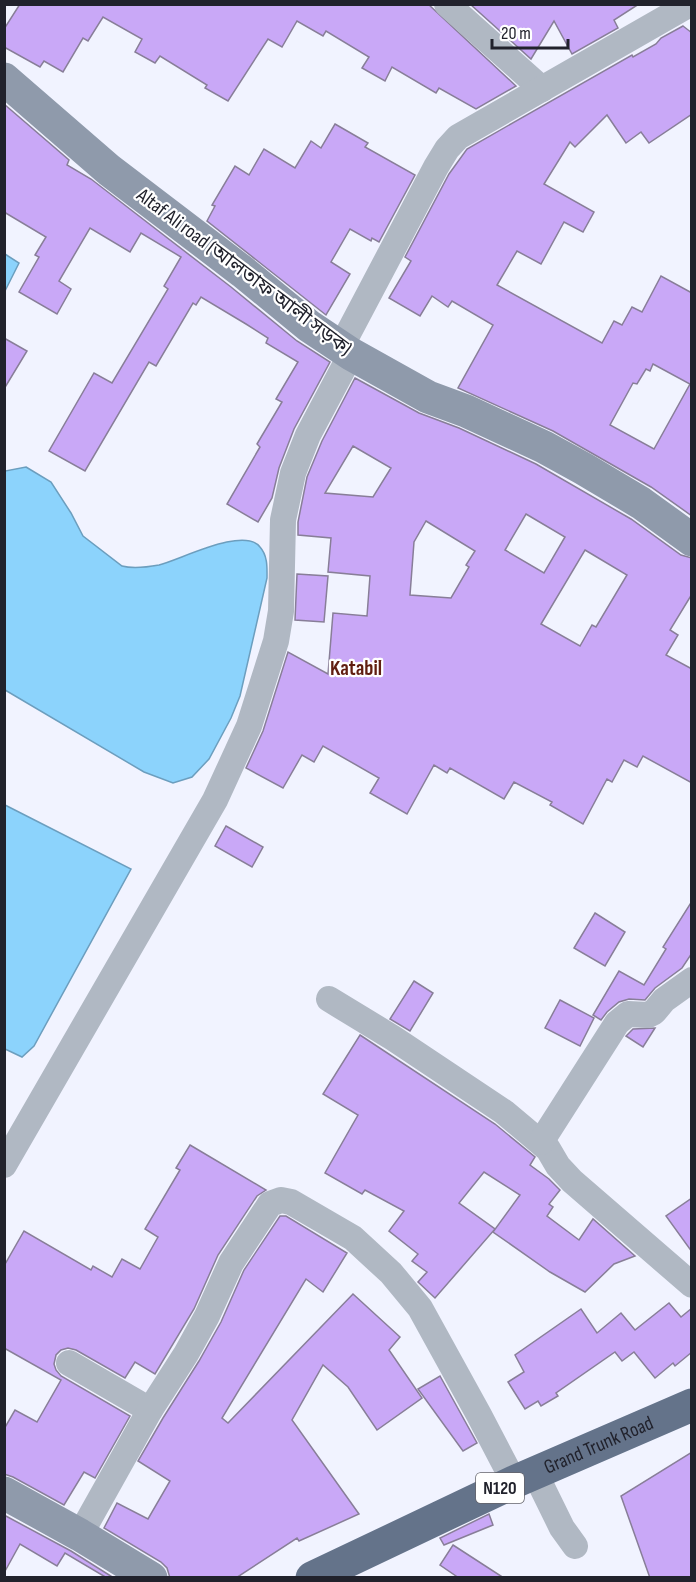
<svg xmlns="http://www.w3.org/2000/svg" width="696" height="1582" font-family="'Sofia Sans Condensed','Noto Sans Bengali',sans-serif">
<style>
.water{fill:#8cd3fc;stroke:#6c9ebe;stroke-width:1.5}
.building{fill:#c9a8f7;stroke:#887e98;stroke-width:1.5;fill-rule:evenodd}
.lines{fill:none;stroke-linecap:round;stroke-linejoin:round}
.street{stroke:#b0b8c3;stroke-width:26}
.secondary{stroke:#8f9aab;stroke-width:33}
.highway{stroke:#64738a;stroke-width:33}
.labels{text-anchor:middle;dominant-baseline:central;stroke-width:4.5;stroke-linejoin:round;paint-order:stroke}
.shield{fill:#fff;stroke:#64646b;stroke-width:1.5}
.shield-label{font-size:18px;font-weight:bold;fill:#21222c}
.street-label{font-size:20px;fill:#21222c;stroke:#fff}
.neighbourhood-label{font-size:21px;font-weight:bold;fill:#601e10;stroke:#fff}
</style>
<rect width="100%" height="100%" fill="#f1f3ff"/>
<g class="water">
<path d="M5,254L19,263L5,291Z"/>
<path d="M26,467L51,482L71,513L83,536L122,566C133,569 148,567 159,565C180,560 244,526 260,547C268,556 267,568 267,578L240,696L231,718L209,759L192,777L173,783L144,772L5,690V471Z"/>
<path d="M5,805L131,869L34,1046L22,1057L5,1049Z"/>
</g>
<g class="building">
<path d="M20,4H428L516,86L476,109L439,88L436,93L392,67L385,81L362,68L369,57L326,31L323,36L297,21L282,47L268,39L228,101L205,88L207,85L160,56L155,63L135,52L142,39L103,17L88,41L83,38L63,72L44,61L40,67L4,47V29Z"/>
<path d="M470,4H639L614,20L618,28L572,54L554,21L531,59Z"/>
<path d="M683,26L692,33V114L649,143L641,132L626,143L607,115L575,147L570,142L544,184L594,212L583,232L564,222L541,264L517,251L497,285L602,343L614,321L622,325L632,307L642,312L661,276L692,293V516L651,487L553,431L458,388L493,325L452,301L448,307L432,296L420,316L389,298L411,261L405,257L449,174L467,149L632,55L633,57L656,44L661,38ZM653,364L690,384L654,449L610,425L633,383L637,384L646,369L650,371Z"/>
<path d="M4,104L69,160L67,165L91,179L231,287L297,341L330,362L294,429L279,468L272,498L258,522L227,504L260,447L257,444L282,402L276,399L298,362L266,343L268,338L246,324L201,297L196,305L193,303L156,366L149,362L85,471L49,451L94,373L112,383L168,289L164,286L181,257L141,233L130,252L90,228L59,281L71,289L57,314L19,292L39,257L35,255L46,237L4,212Z"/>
<path d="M335,124L368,143L365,147L415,175L379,242L372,238L371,241L350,229L331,262L350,274L326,315L207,221L215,206L212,205L235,166L249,175L264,149L295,168L311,141L321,148Z"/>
<path d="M4,338L27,351L4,389Z"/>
<path d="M355,378L419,413L459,428L536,464L631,519L681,555L692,558V594L670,630L678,635L666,655L692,669V783L643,756L637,767L624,760L612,782L607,779L583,824L550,805L552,802L514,782L504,799L450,768L447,773L434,765L407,814L370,793L379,778L323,746L314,762L302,755L283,788L246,768L263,731L288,652L328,674L333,613L367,616L370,576L328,572L331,538L298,535V522L307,477L322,441ZM353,446L391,468L373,497L325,493ZM526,514L565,537L544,573L505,550ZM426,521L475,551L466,565L469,567L451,598L410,595L414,542ZM585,550L627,575L596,627L592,625L580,646L541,624Z"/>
<path d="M297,574L328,576L324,622L295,620Z"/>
<path d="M226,826L263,847L252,867L215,846Z"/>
<path d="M692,901V953L682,968L655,988L645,1000L629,999L619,1002L607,1012L601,1020L593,1015L619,971L644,985L666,949L663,947Z"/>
<path d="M595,913L625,932L605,966L574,948Z"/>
<path d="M414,981L433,993L410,1031L390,1019Z"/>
<path d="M560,1000L594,1018L580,1046L545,1028Z"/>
<path d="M655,1028L643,1047L626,1036L633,1029Z"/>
<path d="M360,1035L495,1124L535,1157L530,1165L549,1179L560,1190L549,1204L553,1207L547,1216L579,1240L593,1219L635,1256L614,1264L585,1292L550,1272L493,1232L520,1195L484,1172L459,1203L495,1229L435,1298L418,1282L427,1272L412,1261L418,1254L389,1231L404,1211L365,1190L362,1194L325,1173L358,1115L323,1094Z"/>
<path d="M190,1145L266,1190L257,1196L218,1255L194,1309L155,1374L135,1362L125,1378L76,1350L68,1348L61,1350L56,1355L54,1364L56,1370L61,1376L130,1416L95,1478L84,1472L64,1505L13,1477L4,1474V1429L15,1410L37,1422L61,1380L4,1348V1266L24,1231L91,1270L93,1266L112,1277L122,1259L140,1269L158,1237L145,1229L180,1170L176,1168Z"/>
<path d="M692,1198V1252L666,1216Z"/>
<path d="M280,1216H286L347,1253L323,1292L306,1279L222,1418L228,1423L353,1294L400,1337L389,1350L422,1398L377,1430L348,1387L323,1365L292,1420L359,1514L299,1541L297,1538L236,1578H170L167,1568L161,1562L104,1528L117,1503L148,1519L170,1481L138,1461L163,1418L199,1361L221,1322L244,1270Z"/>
<path d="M669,1303L681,1317L692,1308V1352L675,1366L673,1363L655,1378L634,1352L622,1361L615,1352L556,1393L558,1396L541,1406L538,1401L525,1409L508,1382L524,1372L515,1355L581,1309L597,1333L621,1313L635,1330Z"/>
<path d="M440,1376L477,1443L463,1451L418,1389Z"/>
<path d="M692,1452V1578H650L621,1496Z"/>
<path d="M489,1514L493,1525L444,1545L440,1538Z"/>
<path d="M4,1515L71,1551L114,1578H107L65,1553L57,1566L20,1544L4,1573Z"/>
<path d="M453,1545L504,1578H459L440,1565Z"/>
</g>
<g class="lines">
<g class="street">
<path d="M447,4L542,89"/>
<path d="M341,347L436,167L447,149L458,137L690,4"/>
<path d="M329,999L393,1038L504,1112L548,1149L558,1166L572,1181L692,1285"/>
<path d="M541,1142L617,1023L628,1014L648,1015L654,1012L664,1000L692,980"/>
<path d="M4,1165L215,800L249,726L276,641L281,611L283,520L293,473L308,435L351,354"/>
<path d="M69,1363L150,1410"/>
<path d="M535,1473L562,1528L575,1546"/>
<path d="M80,1535L150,1410L186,1354L207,1316L231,1263L270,1204L281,1200L291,1202L353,1238L391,1273L420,1308L479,1415L514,1482"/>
</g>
<g class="secondary">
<path d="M4,79L109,170L243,272L309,326L351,354L428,397L466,411L544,447L584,469L641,503L692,540"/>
<path d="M4,1493L80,1535L151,1578"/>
</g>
<path class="highway" id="s1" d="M312,1578L514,1482L692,1405"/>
</g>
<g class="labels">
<rect class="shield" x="476" y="1473" width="48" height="30" rx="4.5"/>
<g class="shield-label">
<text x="500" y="1488">N120</text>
</g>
<g class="street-label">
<text transform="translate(244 272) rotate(37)">Altaf Ali road (আলতাফ আলী সড়ক)</text>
<text stroke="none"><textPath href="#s1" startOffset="316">Grand Trunk Road</textPath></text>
</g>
<g class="neighbourhood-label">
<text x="356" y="668">Katabil</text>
</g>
</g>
<rect width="696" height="1582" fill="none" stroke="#21222c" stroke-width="12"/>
<path d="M492 39v9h76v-9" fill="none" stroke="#21222c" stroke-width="3"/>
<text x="501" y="39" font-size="18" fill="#21222c" stroke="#ffffff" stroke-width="4.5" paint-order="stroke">20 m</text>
</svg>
